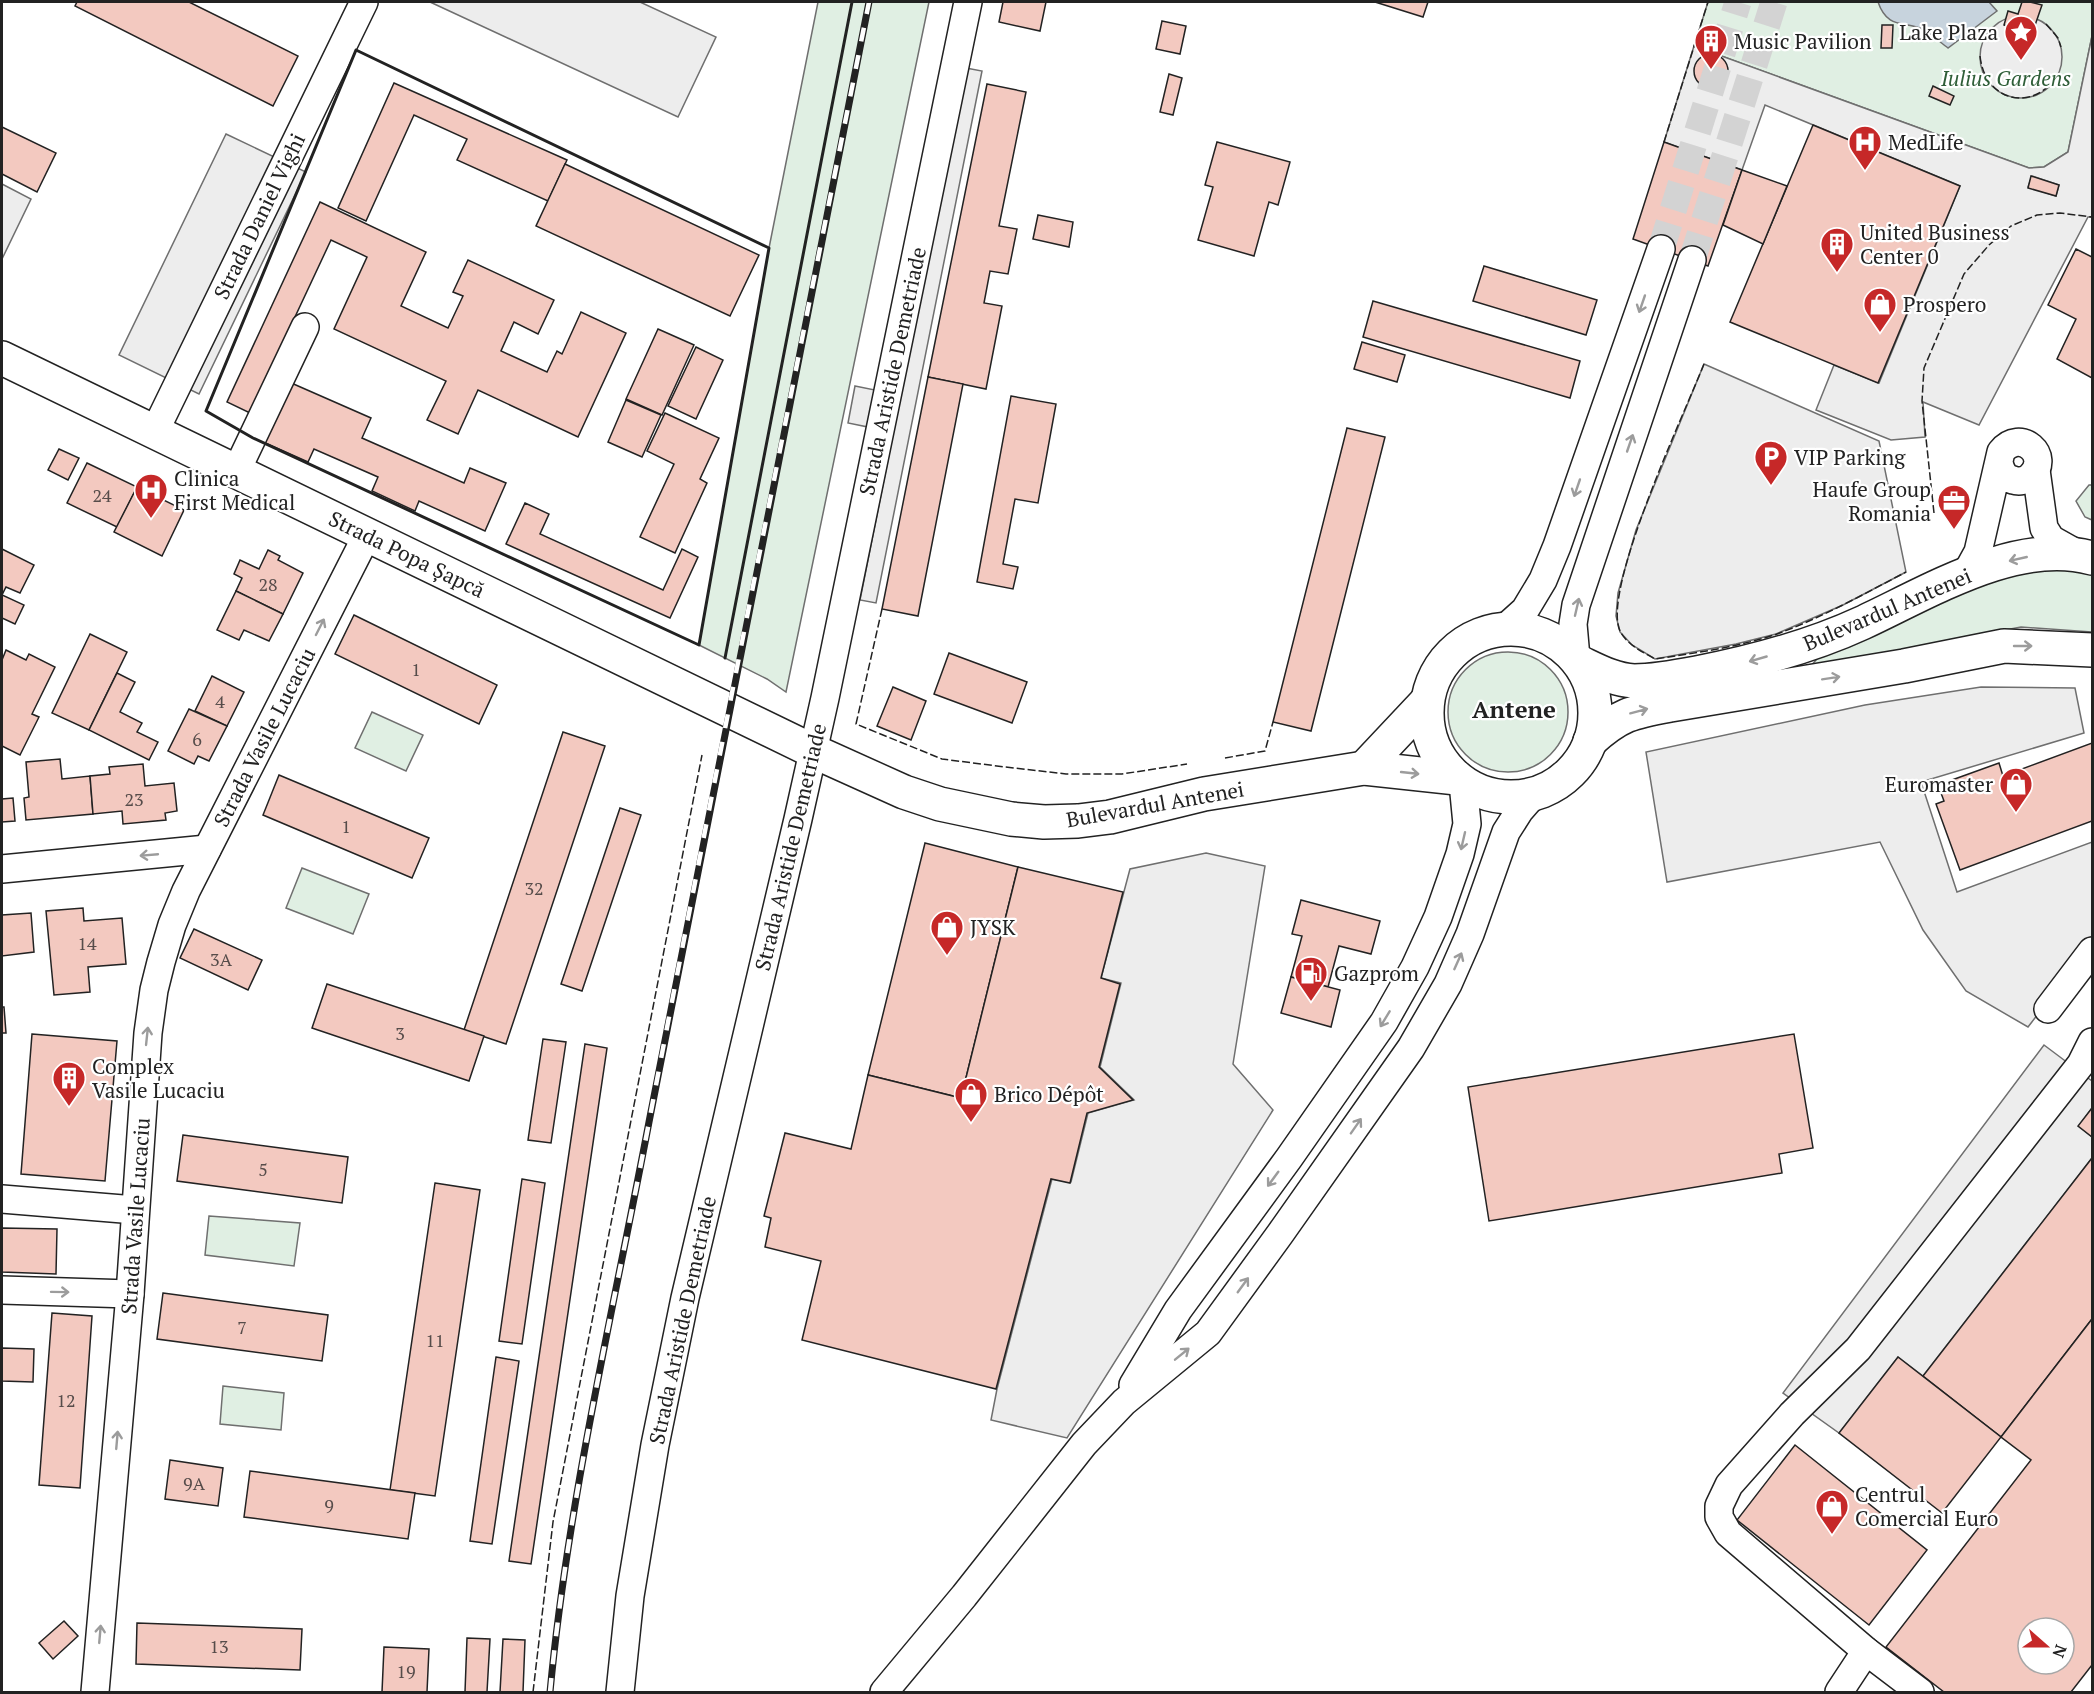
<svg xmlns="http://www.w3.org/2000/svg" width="2094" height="1694" font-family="'PT Serif',serif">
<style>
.green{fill:#e0efe3;stroke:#6f6f6f;stroke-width:1.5}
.parking{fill:#ededed;stroke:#6f6f6f;stroke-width:1.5;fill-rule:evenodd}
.water{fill:#c7d3dd;stroke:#6f6f6f;stroke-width:1.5}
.building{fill:#f3c9c0;stroke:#222;stroke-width:1.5;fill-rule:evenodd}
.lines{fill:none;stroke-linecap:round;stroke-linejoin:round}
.minor-tunnel{stroke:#d3d3d3;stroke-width:27;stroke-dasharray:27 14;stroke-linecap:butt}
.minor-casing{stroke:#222;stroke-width:30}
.major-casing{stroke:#222;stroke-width:36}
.minor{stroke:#fff;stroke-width:27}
.major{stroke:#fff;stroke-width:33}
.rail-casing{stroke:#222;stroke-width:7}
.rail{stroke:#fff;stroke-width:4.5;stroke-dasharray:14;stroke-linecap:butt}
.fence{stroke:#222;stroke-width:1.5;stroke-dasharray:8 3;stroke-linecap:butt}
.wall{stroke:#222;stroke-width:3}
.oneway{stroke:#9c9c9c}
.labels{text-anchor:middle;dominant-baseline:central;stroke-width:4.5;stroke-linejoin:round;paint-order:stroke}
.number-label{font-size:18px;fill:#564c4a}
.poi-label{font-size:21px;fill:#222;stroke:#fff;text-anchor:start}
.park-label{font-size:21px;font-style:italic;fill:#2f5e38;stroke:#fff}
.street-label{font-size:21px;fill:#222;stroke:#fff}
.quarter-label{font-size:24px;font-weight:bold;fill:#222;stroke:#fff}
</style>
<rect width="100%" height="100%" fill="#fff"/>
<g class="green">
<path d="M818,2H929L786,692L767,679L699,645L769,248Z"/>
<path d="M1708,2H2092V36L2068,152L2044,167L2029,168L1694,46Z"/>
<path d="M2089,485H2092V520L2085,517L2076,501Z"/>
<path d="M2035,563L2092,572V632L2021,627L1810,667L1822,653L1926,605Z"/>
<circle cx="1508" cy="712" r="60"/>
<path d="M372,712L423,735L406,771L355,748Z"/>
<path d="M302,868L369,894L353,934L286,908Z"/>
<path d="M209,1216L300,1223L294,1266L205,1255Z"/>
<path d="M223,1386L284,1393L281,1430L220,1424Z"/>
</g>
<g class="parking">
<path d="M430,2H640L716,37L678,117Z"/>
<circle cx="2021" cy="57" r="41"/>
<path d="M2092,36V217H2088L1979,425L1923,402L1925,437L1891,440L1816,410L1834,365L1879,383L1960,186L1765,105L1742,170L1664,142L1694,46L2029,168L2044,167L2068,152ZM2032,176L2059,185L2056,196L2028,187Z"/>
<path d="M966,68L982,71L876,603L860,600Z"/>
<path d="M226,134L306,172L199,394L119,355Z"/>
<path d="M2,184L31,199L2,259Z"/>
<path d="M1704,364L1879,441L1906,572L1843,605L1776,634L1736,644L1655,659L1632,645L1620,632L1616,616L1618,593L1636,530Z"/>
<path d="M855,386L875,390L868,427L848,423Z"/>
<path d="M1981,687L2075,688L2084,733L1921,782L1957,892L2092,842V944L2028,1027L1966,991L1923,930L1880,842L1667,882L1646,752L1865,705Z"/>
<path d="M1206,853L1265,866L1233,1064L1273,1110L1067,1438L991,1420L997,1389L1052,1179L1071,1182L1088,1113L1134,1100L1100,1067L1121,983L1101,978L1130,869Z"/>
<path d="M2044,1045L2092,1081V1108L2079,1126L2092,1137V1158L1923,1376L1898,1357L1839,1433L1783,1393Z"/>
</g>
<path class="water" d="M1878,2H1989L1997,11L1948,48C1940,42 1932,35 1924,30C1906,20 1888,31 1878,2Z"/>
<g class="building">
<path d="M77,2H189L298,56L273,106L75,6Z"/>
<path d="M1003,2H1046L1040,31L999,22Z"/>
<path d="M1375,2H1428L1423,17Z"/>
<path d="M2022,2H2030L2042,5L2032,34L2004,25L2008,11L2018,14Z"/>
<path d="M1162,21L1186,26L1180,54L1156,49Z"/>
<path d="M1882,25H1893L1892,48H1881Z"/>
<circle cx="1711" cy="71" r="17"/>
<path d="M1169,74L1182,78L1173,115L1160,112Z"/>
<path d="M394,83L567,160L548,201L457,160L467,139L414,115L366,221L338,208Z"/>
<path d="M987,84L1026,92L999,226L1017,229L1008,274L990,271L984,303L1002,306L986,389L928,377Z"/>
<path d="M1933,86L1954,96L1950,105L1929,96Z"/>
<path d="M1813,125L1960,186L1878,383L1730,322Z"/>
<path d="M2,127L56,153L37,192L2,174Z"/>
<path d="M1217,142L1290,162L1278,205L1269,202L1254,256L1198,240L1213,187L1205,185Z"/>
<path d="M1664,142L1742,170L1708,266L1633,239Z"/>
<path d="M565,164L759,255L730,316L536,226Z"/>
<path d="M1742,170L1787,186L1763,244L1723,225Z"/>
<path d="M2031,176L2059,185L2056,196L2028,188Z"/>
<path d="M320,202L426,252L401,306L448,328L463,296L453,292L468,260L554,300L538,334L514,322L501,351L547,372L557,351L562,354L581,312L626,333L578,437L478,390L458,434L427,420L446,381L334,329L367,257L331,240L250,413L227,402Z"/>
<path d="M1038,215L1073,222L1069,247L1033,239Z"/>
<path d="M2076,249L2092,257V378L2057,359L2076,319L2048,305Z"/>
<path d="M1484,266L1597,300L1586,335L1473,301Z"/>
<path d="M1373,301L1580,361L1570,398L1363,337Z"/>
<path d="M658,329L694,345L662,415L626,399Z"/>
<path d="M1362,342L1405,355L1397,382L1354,369Z"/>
<path d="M696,347L723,360L696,419L668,406Z"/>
<path d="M928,377L963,384L918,616L882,609Z"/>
<path d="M289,382L371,418L362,438L464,483L470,468L506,483L485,531L419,501L415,511L372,491L378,477L314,449L308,462L263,442Z"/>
<path d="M1011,396L1056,404L1038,503L1015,499L1003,564L1018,567L1013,589L977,582Z"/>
<path d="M626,400L661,415L642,457L608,442Z"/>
<path d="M665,413L719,438L700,479L707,483L675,553L640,537L674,464L647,451Z"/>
<path d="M1347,428L1385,437L1311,731L1273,722Z"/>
<path d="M59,449L79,458L68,480L48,470Z"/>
<path d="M87,463L137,487L117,527L67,503Z"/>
<path d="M137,487L184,510L162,556L114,532Z"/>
<path d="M525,503L549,514L540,534L663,590L682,549L698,557L670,618L506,544Z"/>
<path d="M2,549L34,565L20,593L6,587L2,595L24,605L15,624L2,618Z"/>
<path d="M268,550L280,556L278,560L303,573L283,614L236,591L242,578L234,574L240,560L259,569Z"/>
<path d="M236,591L283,614L269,641L244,630L239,640L217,630Z"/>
<path d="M354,615L497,685L479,724L335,654Z"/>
<path d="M90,634L127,652L89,730L52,713Z"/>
<path d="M6,650L26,660L29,654L55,667L32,714L39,717L20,755L2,746V660Z"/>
<path d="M949,653L1027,682L1012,723L934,694Z"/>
<path d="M117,673L135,682L120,712L142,723L137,732L158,742L149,760L89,730Z"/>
<path d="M212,676L244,692L227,726L195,711Z"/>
<path d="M893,687L926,701L911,740L877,726Z"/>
<path d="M189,709L227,726L209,761L198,756L194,764L168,751Z"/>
<path d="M563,732L605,746L506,1044L464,1030Z"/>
<path d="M2092,743V821L1960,870L1936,804L1944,801L1938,785L1999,763L2003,776Z"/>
<path d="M60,759L62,779L90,776L93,814L26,820L24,798L29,797L26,762Z"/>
<path d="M143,764L145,786L174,783L177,811L165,813L166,820L123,824L122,811L93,814L90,776L110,774L109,767Z"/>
<path d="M279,775L429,838L412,878L263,815Z"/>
<path d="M13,798L15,821L2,822V799Z"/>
<path d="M620,808L641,815L582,991L561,984Z"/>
<path d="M925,843L1018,867L961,1098L868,1075Z"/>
<path d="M1018,867L1123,892L1101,978L1120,984L1099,1067L1133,1100L1087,1113L1070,1183L1051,1179L996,1389L802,1340L821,1261L765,1247L771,1218L764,1216L785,1133L851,1149L868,1075L961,1098Z"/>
<path d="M1301,900L1380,921L1371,954L1339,946L1328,987L1291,977L1302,936L1292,934Z"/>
<path d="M83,908L84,921L122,918L126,964L88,967L90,992L54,995L46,911Z"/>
<path d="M31,913L34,952L2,956V915Z"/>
<path d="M194,929L262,960L248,990L180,958Z"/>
<path d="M1291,977L1340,990L1331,1027L1281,1013Z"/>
<path d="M327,984L484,1036L469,1081L312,1028Z"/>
<path d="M2,1007H4L6,1033H2Z"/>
<path d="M32,1034L117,1041L105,1181L21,1174Z"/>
<path d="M1794,1034L1813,1148L1779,1154L1782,1173L1489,1221L1468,1087Z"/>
<path d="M543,1039L566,1042L551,1143L528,1140Z"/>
<path d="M585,1044L607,1048L531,1564L509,1561Z"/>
<path d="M2092,1108V1137L2078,1126Z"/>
<path d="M183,1135L348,1157L342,1203L177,1181Z"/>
<path d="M2092,1158V1319L2001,1437L1923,1376Z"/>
<path d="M522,1179L545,1183L522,1344L499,1341Z"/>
<path d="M435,1183L480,1190L435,1496L390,1490Z"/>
<path d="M2,1228L57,1229L56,1274L2,1272Z"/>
<path d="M163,1293L328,1315L322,1361L157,1339Z"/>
<path d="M52,1313L92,1316L80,1488L39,1485Z"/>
<path d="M2092,1319V1665L2071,1692H1944L1886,1647L2031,1460L2001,1437ZM2028,1628H2064V1664H2028Z"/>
<path d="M2,1348L34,1349L33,1382L2,1381Z"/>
<path d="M496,1357L519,1361L492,1544L470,1541Z"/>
<path d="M1898,1357L2001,1437L1942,1513L1839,1433Z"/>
<path d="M1795,1445L1927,1550L1869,1625L1737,1520Z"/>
<path d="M170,1460L223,1468L218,1506L165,1499Z"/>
<path d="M250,1471L415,1493L408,1539L244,1517Z"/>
<path d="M64,1621L78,1636L53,1659L39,1643Z"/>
<path d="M137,1623L302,1629L300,1670L136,1664Z"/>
<path d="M467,1638L490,1639L487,1692H465Z"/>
<path d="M503,1639L525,1640L523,1692H500Z"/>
<path d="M384,1647L429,1649L427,1692H382Z"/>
</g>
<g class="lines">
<g class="minor-tunnel">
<path d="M1661,249L1738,2"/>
<path d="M1692,260L1774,2"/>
</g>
<defs>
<g id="minor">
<path d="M155,431L364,2"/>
<path d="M2036,470L2044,528L2051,539L2076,553"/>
<path d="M236,472L305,327"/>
<path d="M1967,572L1978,552L2001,452C2020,427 2052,456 2031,476C2026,481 2019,482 2013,480C2004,478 2001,471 1999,463"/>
<path d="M1505,628L1525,610L1543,580L1557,546L1661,249"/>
<path d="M1576,658L1573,624L1576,605L1692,260"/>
<path d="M2,869L207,849"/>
<path d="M2048,1009L2092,951"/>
<path d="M2,1199L135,1210"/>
<path d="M2,1290L130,1294"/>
<path d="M1133,1385L1178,1310L1289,1158L1384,1022L1415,967L1438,917L1460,854L1467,824L1463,783"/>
<path d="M95,1692L130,1294L148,1033L154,990L161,962L172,925L186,891L367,535"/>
<path d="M620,1692L630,1596L655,1445L685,1298L798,819L825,698L968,2"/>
<path d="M884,1692L964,1596L1084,1444L1124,1402L1208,1333L1280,1234L1411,1048L1448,984L1470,934L1506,832L1520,810L1534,794"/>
<path d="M1839,1692L1866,1651"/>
<path d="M1920,1692L1866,1651L1728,1533L1719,1517V1506L1729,1485L1792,1414L1858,1349L2081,1064L2092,1042"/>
</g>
<g id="major">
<path d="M2,358L813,751L904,792L940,804L1011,819L1044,822L1078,821L1110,817L1204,794L1364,768L1457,778"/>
<circle cx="1511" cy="713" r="84"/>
<path d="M1579,662C1596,670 1614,680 1634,681C1655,681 1676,677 1697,673C1753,662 1810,647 1862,623C1929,592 2017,537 2092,558"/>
<path d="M1590,741C1620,714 1632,712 1670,705L1904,666L2004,646L2092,650"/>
<path d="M1364,768L1427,701"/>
</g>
</defs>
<use href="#minor" class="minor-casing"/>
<use href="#major" class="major-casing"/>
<use href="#minor" class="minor"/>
<use href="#major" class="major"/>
<defs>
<path id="rail" d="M550,1692C568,1500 613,1312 649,1122C720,748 795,375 869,2"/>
</defs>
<use href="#rail" class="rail-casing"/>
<use href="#rail" class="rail"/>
<g class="fence">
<path d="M2046,24L2058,38L2061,47"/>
<path d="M1980,56C1985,102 2033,113 2058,75"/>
<path d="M1664,142L1708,2"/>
<path d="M1704,364C1685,412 1601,590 1620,631C1627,645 1643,652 1655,659C1696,653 1738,647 1777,634C1821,618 1864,594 1906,572"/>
<path d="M1934,513L1922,401L1924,368L1964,274L1989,245L2011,226L2037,215L2060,213L2092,217"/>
<path d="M882,609L856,724L942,759L1005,767L1066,774H1122L1187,764"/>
<path d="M1225,758L1265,751L1273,722"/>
<path d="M533,1692L553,1522L702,755"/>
</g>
<g class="wall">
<path d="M356,50L769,248L699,645L253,438L206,411Z"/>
<path d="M725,658L852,2"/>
</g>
</g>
<defs><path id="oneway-shaft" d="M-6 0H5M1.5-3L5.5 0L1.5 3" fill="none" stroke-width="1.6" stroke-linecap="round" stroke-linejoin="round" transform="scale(1.5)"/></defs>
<g class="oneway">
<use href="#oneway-shaft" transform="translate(1642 304) rotate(109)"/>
<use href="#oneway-shaft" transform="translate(1630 443) rotate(-71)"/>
<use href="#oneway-shaft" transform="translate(1577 488) rotate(109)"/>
<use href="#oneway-shaft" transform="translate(2018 559) rotate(167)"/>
<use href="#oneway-shaft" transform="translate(1577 607) rotate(-77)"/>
<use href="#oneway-shaft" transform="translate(320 627) rotate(-63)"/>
<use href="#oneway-shaft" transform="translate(2023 646)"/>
<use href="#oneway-shaft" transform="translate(1758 659) rotate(164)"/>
<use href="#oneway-shaft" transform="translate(1831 678) rotate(-9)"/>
<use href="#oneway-shaft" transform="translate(1639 711) rotate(-15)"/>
<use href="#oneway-shaft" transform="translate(1410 773) rotate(6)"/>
<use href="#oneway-shaft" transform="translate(1463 841) rotate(103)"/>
<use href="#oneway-shaft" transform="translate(149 855) rotate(175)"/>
<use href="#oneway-shaft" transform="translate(1458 961) rotate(-66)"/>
<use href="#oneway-shaft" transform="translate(1385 1019) rotate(121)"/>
<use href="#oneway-shaft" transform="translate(147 1036) rotate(-84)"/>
<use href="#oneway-shaft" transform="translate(1356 1126) rotate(-55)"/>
<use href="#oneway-shaft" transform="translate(1273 1179) rotate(126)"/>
<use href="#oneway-shaft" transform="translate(1243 1285) rotate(-54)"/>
<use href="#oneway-shaft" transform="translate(60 1292) rotate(1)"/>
<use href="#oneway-shaft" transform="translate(1182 1354) rotate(-39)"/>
<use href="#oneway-shaft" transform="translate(117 1440) rotate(-85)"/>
<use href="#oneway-shaft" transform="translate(100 1634) rotate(-85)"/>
</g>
<defs>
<symbol id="sight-pin" viewBox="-11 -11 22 30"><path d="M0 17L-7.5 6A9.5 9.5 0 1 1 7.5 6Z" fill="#c62828" stroke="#fff"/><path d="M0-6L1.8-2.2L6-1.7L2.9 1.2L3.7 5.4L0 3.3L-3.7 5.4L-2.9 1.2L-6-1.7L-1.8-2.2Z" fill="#fff"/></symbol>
<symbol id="building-pin" viewBox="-11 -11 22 30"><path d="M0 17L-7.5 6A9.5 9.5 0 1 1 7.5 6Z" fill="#c62828" stroke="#fff"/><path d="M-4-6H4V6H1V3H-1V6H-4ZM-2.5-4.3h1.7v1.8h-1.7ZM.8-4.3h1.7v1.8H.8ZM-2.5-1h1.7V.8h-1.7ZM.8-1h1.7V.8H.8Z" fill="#fff"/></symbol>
<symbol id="hospital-pin" viewBox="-11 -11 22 30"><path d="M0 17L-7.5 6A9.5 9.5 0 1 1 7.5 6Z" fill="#c62828" stroke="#fff"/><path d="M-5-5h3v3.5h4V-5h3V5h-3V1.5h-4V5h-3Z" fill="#fff"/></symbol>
<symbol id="shop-pin" viewBox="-11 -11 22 30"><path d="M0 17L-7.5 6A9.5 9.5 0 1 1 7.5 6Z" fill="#c62828" stroke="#fff"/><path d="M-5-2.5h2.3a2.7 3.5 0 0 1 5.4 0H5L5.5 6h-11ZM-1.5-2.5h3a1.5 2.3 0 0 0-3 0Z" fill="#fff"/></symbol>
<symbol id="parking-pin" viewBox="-11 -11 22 30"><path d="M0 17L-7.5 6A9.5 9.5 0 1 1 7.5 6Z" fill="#c62828" stroke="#fff"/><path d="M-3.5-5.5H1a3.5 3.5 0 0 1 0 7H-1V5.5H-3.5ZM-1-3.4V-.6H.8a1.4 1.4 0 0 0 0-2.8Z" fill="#fff"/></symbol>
<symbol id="office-pin" viewBox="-11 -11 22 30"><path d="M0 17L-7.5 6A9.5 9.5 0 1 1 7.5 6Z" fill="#c62828" stroke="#fff"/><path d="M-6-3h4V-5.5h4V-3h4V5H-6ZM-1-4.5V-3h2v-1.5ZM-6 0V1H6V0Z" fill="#fff"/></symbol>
<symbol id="fuel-pin" viewBox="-11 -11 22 30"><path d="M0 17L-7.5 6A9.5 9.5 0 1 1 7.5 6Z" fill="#c62828" stroke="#fff"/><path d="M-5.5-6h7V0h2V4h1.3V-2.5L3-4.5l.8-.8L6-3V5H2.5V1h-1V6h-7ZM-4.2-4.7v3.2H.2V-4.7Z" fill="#fff"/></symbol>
</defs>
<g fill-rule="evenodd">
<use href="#sight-pin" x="2002" y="13" width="38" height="52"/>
<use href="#building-pin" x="1692" y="22" width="38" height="52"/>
<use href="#hospital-pin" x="1846" y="123" width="38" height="52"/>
<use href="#building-pin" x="1818" y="225" width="38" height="52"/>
<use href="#shop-pin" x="1861" y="285" width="38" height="52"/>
<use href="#parking-pin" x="1752" y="438" width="38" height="52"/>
<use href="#hospital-pin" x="132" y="471" width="38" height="52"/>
<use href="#office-pin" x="1935" y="482" width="38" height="52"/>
<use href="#shop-pin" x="1997" y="765" width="38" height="52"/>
<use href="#shop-pin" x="928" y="908" width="38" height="52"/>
<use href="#fuel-pin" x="1292" y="954" width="38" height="52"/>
<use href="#building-pin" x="50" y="1059" width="38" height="52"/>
<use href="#shop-pin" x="952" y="1075" width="38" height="52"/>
<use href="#shop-pin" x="1813" y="1487" width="38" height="52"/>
</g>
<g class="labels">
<g class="number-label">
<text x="102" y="495">24</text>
<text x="268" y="584">28</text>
<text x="416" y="669">1</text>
<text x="220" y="701">4</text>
<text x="197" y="739">6</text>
<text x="134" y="799">23</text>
<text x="346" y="826">1</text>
<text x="534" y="888">32</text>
<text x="87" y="943">14</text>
<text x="221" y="959">3A</text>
<text x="400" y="1033">3</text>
<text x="263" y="1169">5</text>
<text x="242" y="1327">7</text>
<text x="435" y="1340">11</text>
<text x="66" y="1400">12</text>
<text x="194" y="1483">9A</text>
<text x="329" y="1505">9</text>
<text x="219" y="1646">13</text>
<text x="406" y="1671">19</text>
</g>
<g class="poi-label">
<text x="1998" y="32" text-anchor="end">Lake Plaza</text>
<text x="1734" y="41">Music Pavilion</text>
<text x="1888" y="142">MedLife</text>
<text x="1860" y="232">United Business<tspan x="1860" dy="24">Center 0</tspan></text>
<text x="1903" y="304">Prospero</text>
<text x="1794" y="457">VIP Parking</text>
<text x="174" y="478">Clinica<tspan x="174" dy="24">First Medical</tspan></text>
<text x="1931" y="489" text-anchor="end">Haufe Group<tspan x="1931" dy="24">Romania</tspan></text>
<text x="1993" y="784" text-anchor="end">Euromaster</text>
<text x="970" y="927">JYSK</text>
<text x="1334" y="973">Gazprom</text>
<text x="92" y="1066">Complex<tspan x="92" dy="24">Vasile Lucaciu</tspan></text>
<text x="994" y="1094">Brico Dépôt</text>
<text x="1855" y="1494">Centrul<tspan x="1855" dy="24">Comercial Euro</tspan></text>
</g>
<g class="park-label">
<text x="2006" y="78">Iulius Gardens</text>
</g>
<g class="street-label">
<text transform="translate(259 216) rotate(-64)">Strada Daniel Vighi</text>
<text transform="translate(892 371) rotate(-78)">Strada Aristide Demetriade</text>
<text transform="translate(407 554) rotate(26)">Strada Popa Șapcă</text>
<text transform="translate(1887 609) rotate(-23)">Bulevardul Antenei</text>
<text transform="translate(264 737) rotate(-63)">Strada Vasile Lucaciu</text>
<text transform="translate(1155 804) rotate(-10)">Bulevardul Antenei</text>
<text transform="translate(790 847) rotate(-77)">Strada Aristide Demetriade</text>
<text transform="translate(135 1216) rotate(-86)">Strada Vasile Lucaciu</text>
<text transform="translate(682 1320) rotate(-78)">Strada Aristide Demetriade</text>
</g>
<g class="quarter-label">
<text x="1514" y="709">Antene</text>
</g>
</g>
<rect width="2094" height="1694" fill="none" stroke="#222222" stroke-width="6"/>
<g transform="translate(2046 1646) rotate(111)"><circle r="28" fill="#ffffff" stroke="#a7a7a7" stroke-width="1.5"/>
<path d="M0-4.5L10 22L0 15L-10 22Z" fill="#c62828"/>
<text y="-9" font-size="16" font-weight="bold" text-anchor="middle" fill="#222222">N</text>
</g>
</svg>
